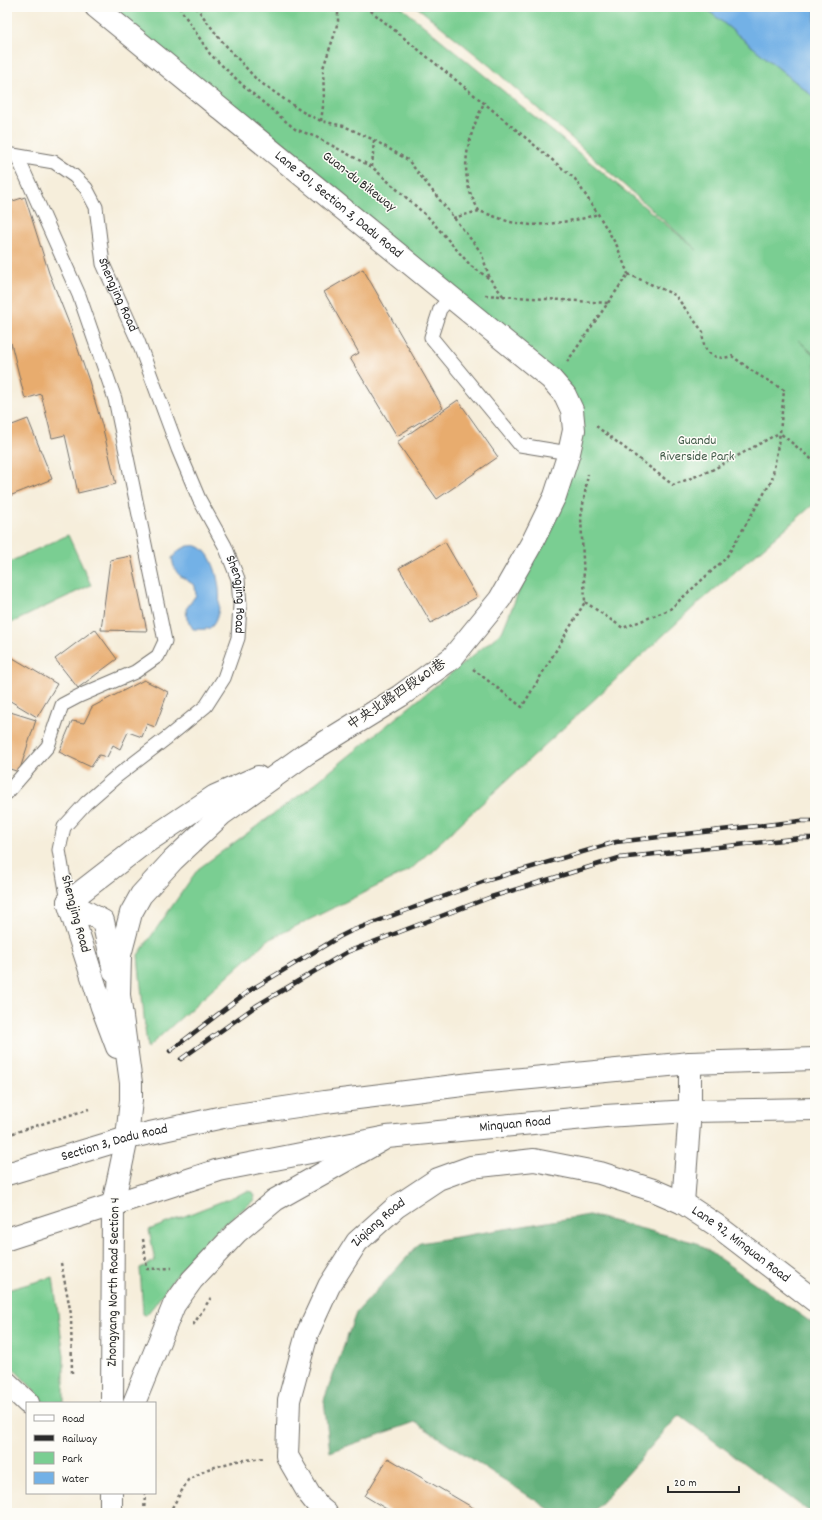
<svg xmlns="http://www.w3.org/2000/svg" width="822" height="1520" font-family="Dekko,'LXGW WenKai TC',sans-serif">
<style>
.green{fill:#7ace92;stroke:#527c5e}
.forest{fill:#63b17c;stroke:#476e54}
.water{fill:#73b1e6;stroke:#4f6e88}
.building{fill:#e8ac6e}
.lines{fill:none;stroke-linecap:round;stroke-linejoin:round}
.lane-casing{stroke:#726f69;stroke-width:15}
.street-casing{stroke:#726f69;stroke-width:24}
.secondary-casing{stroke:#726f69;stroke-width:24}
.primary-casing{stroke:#726f69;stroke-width:24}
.path{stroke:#726f69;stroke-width:2.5;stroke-dasharray:3 3;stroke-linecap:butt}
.lane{stroke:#fff;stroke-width:13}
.street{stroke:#fff;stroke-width:22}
.secondary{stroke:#fff;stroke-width:22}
.primary{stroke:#fff;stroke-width:22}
.rail-casing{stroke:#2b2b2b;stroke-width:4.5}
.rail{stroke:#fdfcf7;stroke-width:3;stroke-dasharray:9;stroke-linecap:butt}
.labels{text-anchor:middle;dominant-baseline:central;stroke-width:3;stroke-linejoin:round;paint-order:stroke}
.street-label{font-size:14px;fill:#2b2b2b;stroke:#fdfcf7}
.park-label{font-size:14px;fill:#435c4a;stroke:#fdfcf7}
</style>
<rect width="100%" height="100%" fill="#fdfcf7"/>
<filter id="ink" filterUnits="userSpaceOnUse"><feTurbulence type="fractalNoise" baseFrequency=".025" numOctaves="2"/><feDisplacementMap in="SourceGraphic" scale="8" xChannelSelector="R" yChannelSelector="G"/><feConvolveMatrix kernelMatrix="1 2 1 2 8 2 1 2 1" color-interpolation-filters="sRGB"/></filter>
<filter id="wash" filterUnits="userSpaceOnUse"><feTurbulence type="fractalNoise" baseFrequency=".012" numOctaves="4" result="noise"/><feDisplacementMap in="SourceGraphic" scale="16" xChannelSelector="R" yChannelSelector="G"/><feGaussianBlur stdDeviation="0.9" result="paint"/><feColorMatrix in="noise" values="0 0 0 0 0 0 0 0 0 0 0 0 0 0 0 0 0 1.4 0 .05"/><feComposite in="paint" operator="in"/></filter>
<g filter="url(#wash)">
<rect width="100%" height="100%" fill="#f6eedb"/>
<g class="green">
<path d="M93,7H401L697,250L490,66L417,7H704L815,98V355L798,340L815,356V503L694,607L410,870L268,940L147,1048L138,955L198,869L308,789L502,632L579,446V400Z"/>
<path d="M68,535L91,585L7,625V563Z"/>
<path d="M248,1191L253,1192L255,1196L253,1201L221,1227L194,1253L169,1285L153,1307L145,1316L143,1314L140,1268L155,1261L149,1230Z"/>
<path d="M53,1277L64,1356V1403H45L35,1391L7,1362V1290Z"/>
</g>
<path class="forest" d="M589,1215L697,1243L815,1325V1513H811L679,1415L592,1513H555L415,1422L330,1452L324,1400L356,1313L420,1243Z"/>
<g class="water">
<path d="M704,7H815V98Z"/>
<path d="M188,546C190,546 194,545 197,546C219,553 226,609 213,625C209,631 200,629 193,629L187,619L186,609L196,595L195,586C181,575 175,577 172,558L179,550Z"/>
</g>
<g id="blocks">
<g class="building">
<path d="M25,197L49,273L70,326L89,381L102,425L116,484L78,493L65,435L52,438L41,394L25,399L11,343L7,344V203Z"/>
<path d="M363,269L443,408L397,436L350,358L359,353L324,292Z"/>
<path d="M458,400L498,457L437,499L397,442Z"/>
<path d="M28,419L52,479L7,497V427Z"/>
<path d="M445,542L477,597L431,623L399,568Z"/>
<path d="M131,556L147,631L101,630L110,560Z"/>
<path d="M95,629L117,659L78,688L55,659Z"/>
<path d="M8,655L57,684L37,717L7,699V657Z"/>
<path d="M144,680L168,692L155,727L147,724L142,737L128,732L120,749L113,745L107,757L99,755L91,767L59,752L72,721L84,723L92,707Z"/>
<path d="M7,711L36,720L19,772L7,768Z"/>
<path d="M388,1458L482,1513H393L365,1496Z"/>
</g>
</g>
</g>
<g filter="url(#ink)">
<use href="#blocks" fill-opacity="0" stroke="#726f69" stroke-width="1"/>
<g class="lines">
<defs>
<g id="lane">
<path id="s1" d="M7,154L54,162L74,176L86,188L96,207L103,264L138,341L178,449L199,499L225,546L238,579L240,605L238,638L224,678L206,706L168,737L117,776L86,803L64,827L59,850L68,902"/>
<path d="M451,297L440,309L431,337L520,445L569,453"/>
<path d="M7,793L48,746L62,705L79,696L135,672L158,656L165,641L115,399L79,295L17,156"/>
</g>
<g id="street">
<path d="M683,1203L690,1111V1063"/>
<path d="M7,1383L28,1403"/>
<path id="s2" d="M326,1513L320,1508L309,1494L287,1456L289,1400L307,1334L329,1286L357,1242L396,1207L438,1179L471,1167L534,1160L600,1173L653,1190L683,1203L716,1225L815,1301"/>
</g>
<g id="secondary">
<path id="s3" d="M96,7L551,379L565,395L572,410L574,430L569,453L555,496L533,541L500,599L452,658L400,696L306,754L222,814L173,860L141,895L131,913L120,955L119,995L131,1083V1100L127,1138L113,1204L112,1403"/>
<path d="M68,902L139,847L215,796L258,777"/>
<path d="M68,902L102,1007L117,1047"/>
<path d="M68,902L103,921L114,971"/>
<path d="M134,1403L174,1305L192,1280L237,1232L275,1200L382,1140"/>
<path d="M111,1513V1493"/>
</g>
<g id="primary">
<path id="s4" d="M7,1174L127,1138L223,1117L325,1102L479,1083L690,1063L815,1059"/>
<path id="s5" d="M7,1239L219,1170L387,1137L605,1116L690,1111L815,1109"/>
</g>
</defs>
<use href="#lane" class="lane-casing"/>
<use href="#street" class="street-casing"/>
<use href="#secondary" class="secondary-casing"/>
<use href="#primary" class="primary-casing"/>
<g class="path">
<path d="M179,7L210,54L247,89L295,129L316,137L372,167L428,217L471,266L490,279"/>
<path d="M196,7L220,39L257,80L301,111L321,121L344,126L374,140L408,160L481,252L490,279L504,297"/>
<path d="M366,7L484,103L575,179L598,214L617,246L628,274"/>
<path d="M321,121L324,99L323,68L334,36L338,21V7"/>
<path d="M372,167L374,140"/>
<path d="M479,211C476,205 472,198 470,192C460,162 471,130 484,103"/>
<path d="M453,218L479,211L510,222L531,225L549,224L581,219L598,214"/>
<path d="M628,274L675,295L703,332C701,351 713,362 732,356L755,373L784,390L780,433L815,462"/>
<path d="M485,295L608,303"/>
<path d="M567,362L628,274"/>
<path d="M596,426L673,485L712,470L779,433"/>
<path d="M585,602L623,628L669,610L726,558L772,480L780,433"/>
<path d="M473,669L522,707L585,602L581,517L588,474"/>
<path d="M7,1135L89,1109"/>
<path d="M143,1239L147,1269L172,1268"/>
<path d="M61,1263L71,1314L72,1373"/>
<path d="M193,1325L212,1296"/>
<path d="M75,1510V1513"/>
<path d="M144,1513L145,1493"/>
<path d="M169,1513L188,1480L208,1469L236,1461L265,1458"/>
</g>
<use href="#lane" class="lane"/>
<use href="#street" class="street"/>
<use href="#secondary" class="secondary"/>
<use href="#primary" class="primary"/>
<defs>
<g id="rail">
<path d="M170,1051L247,992L339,937L351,931L485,881L616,842L800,821H815"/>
<path d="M181,1059L256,1006L347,952L491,897L619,858L801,838H815"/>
</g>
</defs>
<use href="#rail" class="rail-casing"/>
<use href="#rail" class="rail"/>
</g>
</g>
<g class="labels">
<g class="street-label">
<text transform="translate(359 182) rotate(38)">Guan-du Bikeway</text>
<text stroke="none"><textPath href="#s3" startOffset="313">Lane 301, Section 3, Dadu Road</textPath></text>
<text stroke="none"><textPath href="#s1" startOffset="202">Shengjing Road</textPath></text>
<text stroke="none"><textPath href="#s1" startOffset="526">Shengjing Road</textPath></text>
<text transform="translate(397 695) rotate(-34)">中央北路四段601巷</text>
<text transform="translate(75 914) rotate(75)">Shengjing Road</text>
<text stroke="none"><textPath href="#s5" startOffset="523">Minquan Road</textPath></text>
<text stroke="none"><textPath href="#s4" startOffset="112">Section 3, Dadu Road</textPath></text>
<text stroke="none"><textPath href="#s2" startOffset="328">Ziqiang Road</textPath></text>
<text stroke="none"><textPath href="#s2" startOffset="727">Lane 92, Minquan Road</textPath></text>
<text transform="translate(114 1282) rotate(-89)">Zhongyang North Road Section 4</text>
</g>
<g class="park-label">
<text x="697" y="441">Guandu<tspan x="697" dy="16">Riverside Park</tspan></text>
</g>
</g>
<rect width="822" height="1520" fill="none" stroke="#fdfcf7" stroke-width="24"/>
<rect x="26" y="1402" width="130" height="92" fill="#fdfcf7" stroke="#a9a8a5"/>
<rect x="34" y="1415" width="20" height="6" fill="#ffffff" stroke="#a9a8a5"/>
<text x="62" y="1422" font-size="12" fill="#2b2b2b">Road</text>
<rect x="34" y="1435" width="20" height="6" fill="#2b2b2b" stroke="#a9a8a5"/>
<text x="62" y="1442" font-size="12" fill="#2b2b2b">Railway</text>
<rect x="34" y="1452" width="20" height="12" fill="#7ace92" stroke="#a9a8a5"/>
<text x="62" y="1462" font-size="12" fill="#2b2b2b">Park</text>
<rect x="34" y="1472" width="20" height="12" fill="#73b1e6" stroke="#a9a8a5"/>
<text x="62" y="1482" font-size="12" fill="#2b2b2b">Water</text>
<path d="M668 1486v6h71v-6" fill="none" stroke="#2b2b2b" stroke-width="2"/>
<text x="674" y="1486" font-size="12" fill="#2b2b2b" stroke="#fdfcf7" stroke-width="3" paint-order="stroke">20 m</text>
</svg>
